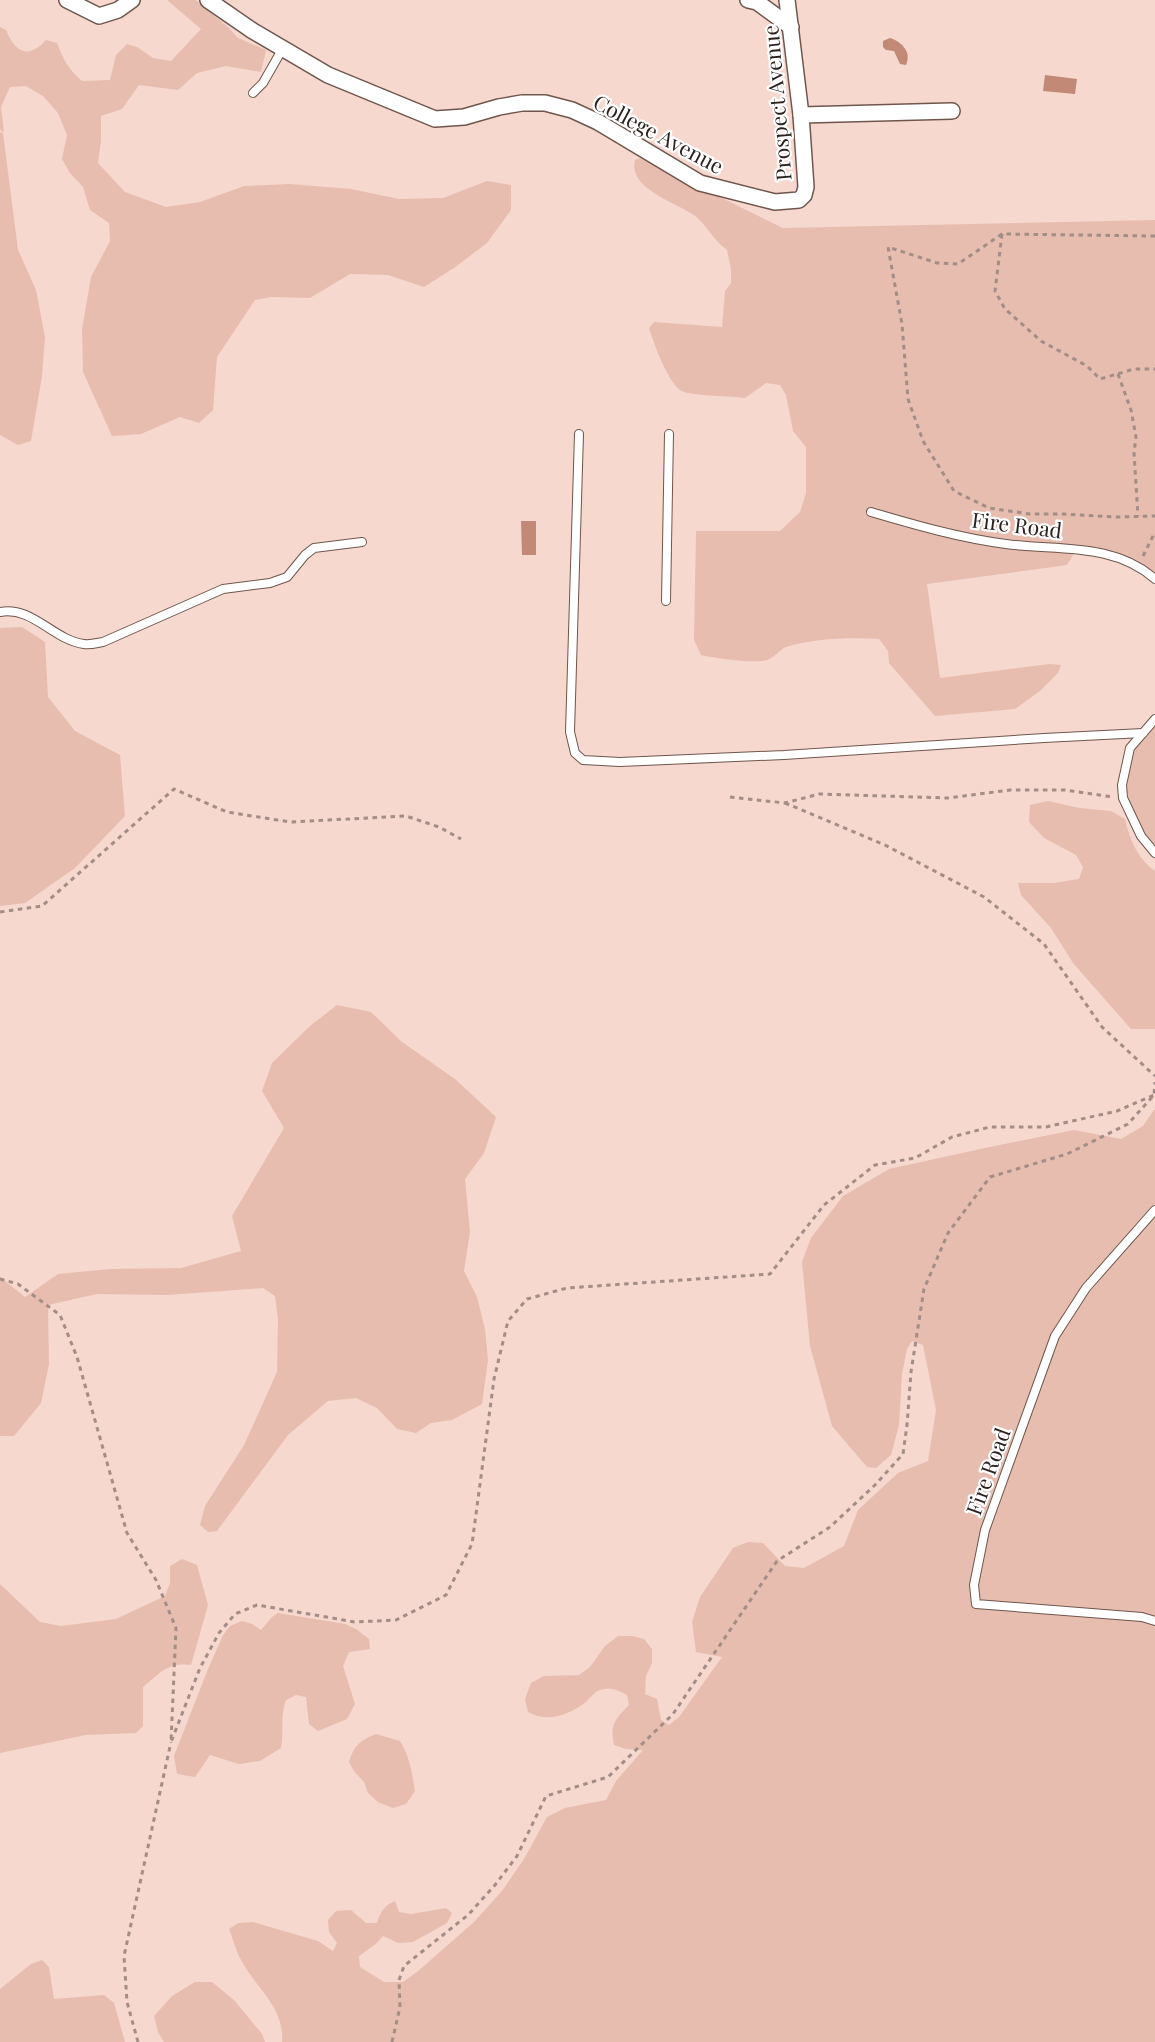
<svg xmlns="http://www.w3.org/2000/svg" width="1155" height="2042" font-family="'Playfair Display',serif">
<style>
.green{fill:#e7bdaf}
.water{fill:#c18976}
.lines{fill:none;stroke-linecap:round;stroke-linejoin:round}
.lane-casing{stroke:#6f564d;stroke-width:10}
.street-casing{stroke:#6f564d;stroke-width:18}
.path{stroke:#a38d86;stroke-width:3;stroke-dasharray:4.5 4.5;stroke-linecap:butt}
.lane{stroke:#fff;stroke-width:8}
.street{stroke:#fff;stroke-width:15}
.labels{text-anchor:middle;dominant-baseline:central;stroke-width:4.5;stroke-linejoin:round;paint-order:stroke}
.street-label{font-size:21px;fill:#2c211d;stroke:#fff}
</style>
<rect width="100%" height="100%" fill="#f6d8ce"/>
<g class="green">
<path d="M167,0H196L229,28L238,38L266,50L261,72L226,66L197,73L178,90L139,85L122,109L101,116V141L98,163L125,192L166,207L200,202L244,186L289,184L351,189L399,199L443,198L487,181L511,185V210L487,243L454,268L424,287L388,275L350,274L310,298L271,297L255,300L217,357L213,410L199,423L180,417L141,434L112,436L83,372L82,329L91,277L110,241L109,223L90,210L83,187L70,173L62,159L67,135L58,113L43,96L26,86L10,87L1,107L4,132L0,130V27L6,30C15,52 28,60 46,40L57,43C63,59 69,70 82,81L110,80L116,55L127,44L137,47L153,58L171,61L201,29Z"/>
<path d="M0,132L3,133L18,250L36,290L45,337L42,376L31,441L18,445L0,435Z"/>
<path d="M641,158L783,228L1155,220V579L1137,565L1076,550L1067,565L927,584L940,678L1050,664L1061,665L1058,673L1040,691L1015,709L935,716L889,663L888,651L879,639C852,637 813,638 786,647C779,650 774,658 767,660C755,664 714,658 701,655L694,640L696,531H780L800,512L806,493V447L793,431L786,395L780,385L766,383L745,398C730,396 697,396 684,392C668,386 654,343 649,328L654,322L722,327L725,291L731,283V269L727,250C712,239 707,225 695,216C678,203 627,189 635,160Z"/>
<path d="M22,627L45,642L48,697L75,731L120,755L125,816L75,868L25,903L0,906V628Z"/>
<path d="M1155,719V853L1123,798L1130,748Z"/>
<path d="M1048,801L1079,808L1111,811L1125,819C1130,840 1137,858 1155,871V1029H1131L1073,963L1051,928L1021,895L1018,883H1054L1079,879L1083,867L1076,855L1044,838L1029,822L1030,805Z"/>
<path d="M337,1005L371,1012L402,1042L455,1079L496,1117L484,1153L465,1179L470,1232L464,1271L477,1297L485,1329L488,1360L482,1404L452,1420L431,1423L416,1433L397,1429L377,1408L356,1398L328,1401L288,1435L217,1531L208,1532L200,1525L205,1506L244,1445L277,1372L278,1320L275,1296L263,1288L168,1295L97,1294L48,1305L49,1364L41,1403L14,1436H0V1277L25,1297L58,1274L110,1269L181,1268L241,1251L232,1216L284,1128L262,1091L272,1063L310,1026Z"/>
<path d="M1154,1110H1155V2042H282C285,2008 256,1988 241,1960C236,1951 233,1939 229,1929L238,1923L253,1922L318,1941L333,1951L337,1943L329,1932L328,1920L336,1911L351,1910L366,1923H377C380,1912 385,1905 395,1901L399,1912L411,1914L446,1908L452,1913L447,1923L413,1942L398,1943L383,1936L376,1944L359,1956L360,1967L384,1982H403L417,1972L474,1922L502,1891L524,1859L547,1817L565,1808L606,1800L616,1781L643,1750L626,1749L614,1745C610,1725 614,1720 629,1705L627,1695C618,1690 611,1687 600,1690C595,1691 590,1698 586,1702C569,1715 547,1723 528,1712L525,1699L531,1683L544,1676L579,1675L590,1667L605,1646L618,1636H632L644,1639L652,1649V1663L646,1676L645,1694L657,1699L661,1720L669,1725L679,1717L722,1657L696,1652L692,1622L700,1597L733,1548L748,1542L763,1543L785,1566L804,1568L844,1546L858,1510L898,1473L928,1461L936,1410L923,1345L912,1341L907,1349L902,1374L899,1425L891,1455L876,1468L867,1467L832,1426L810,1346L802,1262L811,1238L843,1196L889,1169L985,1148L1074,1130L1121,1139L1143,1126Z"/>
<path d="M182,1559L197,1565L208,1605L191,1665C169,1661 159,1674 143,1687V1726L136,1733L86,1735L0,1753V1584L40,1622L61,1626L116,1619L165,1596L170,1583V1566Z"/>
<path d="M278,1613L345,1624L356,1629L369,1639L370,1649L349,1652L343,1666L355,1704L347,1719L318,1731L309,1724L306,1697L296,1695L286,1700C280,1715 284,1732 281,1748L260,1761L239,1764L210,1755L195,1777L177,1774L174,1756L208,1669L223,1635L230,1626L242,1621L252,1624L261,1630L272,1617Z"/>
<path d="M376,1734L400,1741C410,1757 412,1773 415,1791L406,1804L393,1808L378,1802L368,1793L364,1782L354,1771L349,1762C354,1746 360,1740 376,1734Z"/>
<path d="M42,1960L49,1967L54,1999L104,1995L114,2003L125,2042H0V1989L31,1964Z"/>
<path d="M195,1982H212L234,2000L262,2034L265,2042H164L158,2032L154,2016L172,1996Z"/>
</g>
<g class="water">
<path d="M890,38C902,42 912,52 906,65L900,64L894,51L886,50L883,47V41Z"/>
<path d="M1045,75L1077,79L1075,94L1043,91Z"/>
<path d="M521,521H536V555H522Z"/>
</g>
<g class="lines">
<defs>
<g id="lane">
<path d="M253,93L263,83L283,48"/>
<path d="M579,434L570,732L575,753L583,760L620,762L784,755L1044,738L1143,733"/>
<path d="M871,512C915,525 960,538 1006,544C1057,551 1113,542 1155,579"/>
<path d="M666,601L669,434"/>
<path d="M0,612C33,606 53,640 84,644C90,645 97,643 103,642L223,589L270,583L287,577L305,555L314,548L362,542"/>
<path d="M1155,719L1130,748L1122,785L1123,798L1141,836L1155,853"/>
<path d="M1155,1210L1086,1288L1055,1336L985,1530L974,1585L976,1604L1142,1617L1155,1621"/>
</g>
<g id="street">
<path d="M67,0L99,16L118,10L132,0"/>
<path d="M208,0L253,31L328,75L435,119L464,117L499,107L522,103H545L572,110L598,122L700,183L775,202L799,200L804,195L806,187L801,115L787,0"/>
<path d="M748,0L757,2L791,27"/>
<path d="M801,115L952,111"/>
</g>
</defs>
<use href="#lane" class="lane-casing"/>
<use href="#street" class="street-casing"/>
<g class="path">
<path d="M1002,234L995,291L1005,309L1041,341L1087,366L1100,379L1134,369H1155"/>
<path d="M1155,236L1002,234L958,264L937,263L888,247L902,324L908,399L923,441L954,491L989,508L1030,514H1064L1117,517L1155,516"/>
<path d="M1118,374L1131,410L1136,437L1134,453L1138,516"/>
<path d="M1143,556L1155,532"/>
<path d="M730,797L785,803L819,794L948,798L1010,790H1065L1113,797"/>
<path d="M785,803L885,845L984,897L1044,944L1102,1027L1155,1076"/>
<path d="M0,912L42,906L174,789L227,812L290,822L406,816L439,827L461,839"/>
<path d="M0,1279L18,1284L60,1315L77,1357L127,1533L156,1580L176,1628L171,1742L200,1668L219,1633L235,1614L257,1605L355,1622L396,1620L446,1595L472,1544L494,1379L508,1321L527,1299L567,1288L770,1274L824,1205L875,1165L915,1158L952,1137L990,1127H1046L1117,1111L1154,1095"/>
<path d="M138,2042L127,2002L124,1956L171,1742"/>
<path d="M392,2042L400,2007L399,1980L404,1966L468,1915L495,1885L517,1856L546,1796L608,1777L673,1714L777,1561L830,1527L875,1485L903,1454L907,1425L911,1372L924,1289L948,1233L990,1177L1067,1154L1128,1124L1154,1095L1155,1082"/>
</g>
<use href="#lane" class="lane"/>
<use href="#street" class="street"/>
</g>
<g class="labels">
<g class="street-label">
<text transform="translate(776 103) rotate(-95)">Prospect Avenue</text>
<text transform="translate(659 133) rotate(28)">College Avenue</text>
<text transform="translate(1017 524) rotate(7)">Fire Road</text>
<text transform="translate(987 1471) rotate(-70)">Fire Road</text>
</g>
</g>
</svg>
